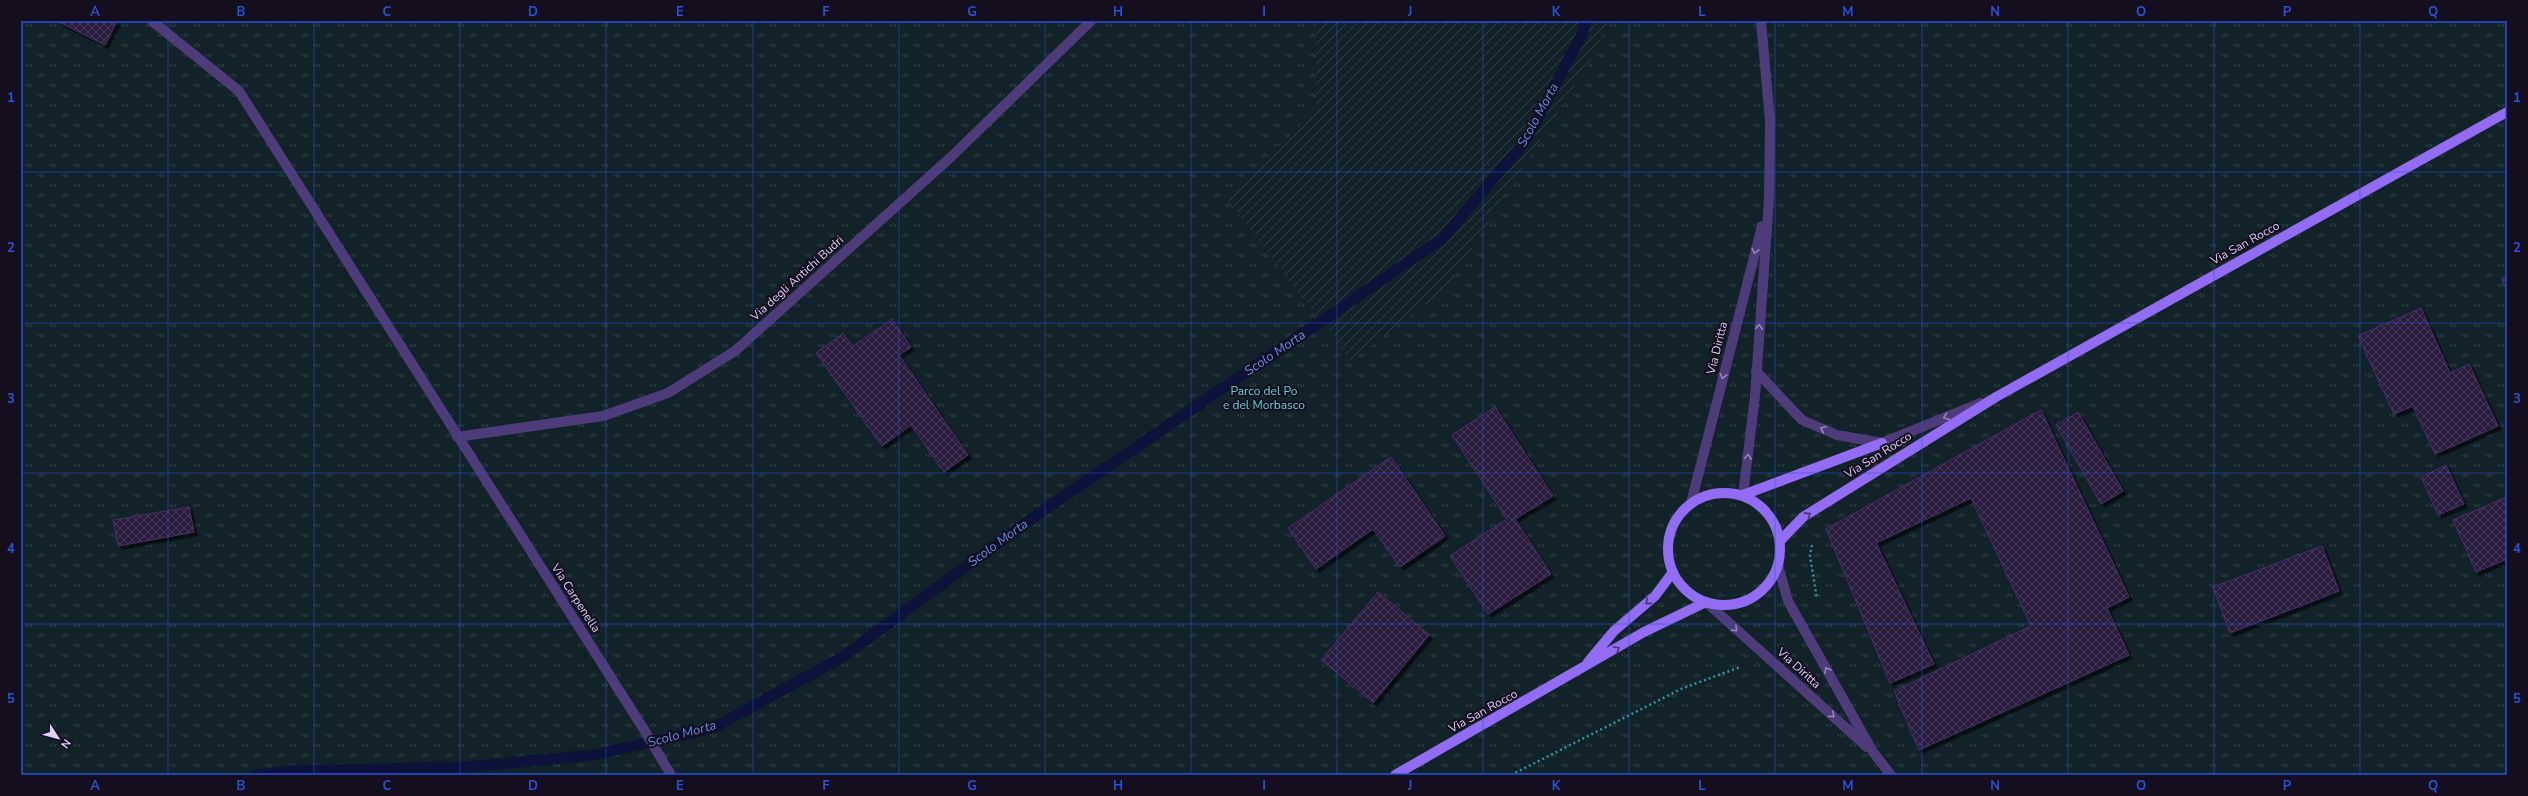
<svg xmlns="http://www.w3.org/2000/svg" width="2528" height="796" font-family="'Nunito Sans',sans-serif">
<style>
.park{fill:url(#park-tufts)}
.garden{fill:url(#garden-furrows)}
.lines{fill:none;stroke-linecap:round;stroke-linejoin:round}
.stream{stroke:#0c1239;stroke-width:11}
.building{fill:url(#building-cross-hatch);stroke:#482f68;filter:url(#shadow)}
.path{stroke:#3693a8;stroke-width:2.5;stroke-dasharray:2 3;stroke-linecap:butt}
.service{stroke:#4e3c7a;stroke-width:10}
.tertiary{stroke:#4e3c7a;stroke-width:10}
.secondary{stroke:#926df4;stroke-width:10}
.oneway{stroke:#9686ba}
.oneway2{stroke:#473474}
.grid{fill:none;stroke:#2754da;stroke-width:1;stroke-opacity:0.55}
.labels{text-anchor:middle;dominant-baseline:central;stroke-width:4;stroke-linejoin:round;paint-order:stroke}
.street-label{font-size:12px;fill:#dfcffb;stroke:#150e1e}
.park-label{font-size:12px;fill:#61d5d5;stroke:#150e1e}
.water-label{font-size:13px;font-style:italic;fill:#658ef3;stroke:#150e1e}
.neatline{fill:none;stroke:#2754da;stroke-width:1.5}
.grid-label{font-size:13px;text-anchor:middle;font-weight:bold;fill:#2754da}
</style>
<defs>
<pattern id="park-tufts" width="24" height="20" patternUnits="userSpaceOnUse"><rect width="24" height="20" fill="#112328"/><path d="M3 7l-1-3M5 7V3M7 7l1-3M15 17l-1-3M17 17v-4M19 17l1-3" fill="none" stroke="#334248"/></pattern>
<pattern id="garden-furrows" width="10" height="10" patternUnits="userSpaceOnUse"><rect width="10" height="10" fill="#112328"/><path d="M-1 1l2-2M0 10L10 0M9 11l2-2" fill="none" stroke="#334248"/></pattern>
<pattern id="building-cross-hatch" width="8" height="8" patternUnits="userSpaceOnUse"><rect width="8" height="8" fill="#2b1b3e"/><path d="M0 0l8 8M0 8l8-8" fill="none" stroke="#493b5b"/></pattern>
<filter id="shadow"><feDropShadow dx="3.5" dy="3.5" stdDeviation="0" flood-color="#0009"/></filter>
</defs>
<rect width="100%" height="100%" fill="#150e1e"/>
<rect class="park" x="21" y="21" width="2486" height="754"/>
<path class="garden" d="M1310,21H1608L1595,53L1446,289L1351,361L1227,199L1316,109V29Z"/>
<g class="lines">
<path class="stream" d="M256,775L293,771L467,767L594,755L713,728L841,658L1041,512L1442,239L1525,142L1582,34L1586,21"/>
</g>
<g class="building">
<path d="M57,21H117L105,45Z"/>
<path d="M2507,275V290L2501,278Z"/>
<path d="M2421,308L2450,373L2469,364L2498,426L2435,454L2413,406L2394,414L2358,336Z"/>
<path d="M892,319L911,347L899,355L968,455L944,472L911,425L882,446L816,353L843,333L853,346Z"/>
<path d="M1495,407L1553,496L1515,519L1551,574L1488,614L1450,556L1507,519L1452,435Z"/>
<path d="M2041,410L2129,597L2107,608L2129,655L1919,750L1894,691L2031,626L1971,498L1876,543L1934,664L1890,683L1826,529Z"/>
<path d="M2078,412L2123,491L2101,504L2056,425Z"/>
<path d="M1391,457L1445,536L1400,567L1373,529L1316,569L1288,528Z"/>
<path d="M2446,465L2464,504L2438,515L2421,477Z"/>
<path d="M2507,497V559L2476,572L2453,520Z"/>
<path d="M189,507L194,532L118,546L113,520Z"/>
<path d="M2322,546L2339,591L2230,633L2213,587Z"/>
<path d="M1378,592L1429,635L1373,703L1321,660Z"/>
</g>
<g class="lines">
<g class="path">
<path d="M1812,545L1810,556L1817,599"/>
<path d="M1511,775L1681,689L1740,667"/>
</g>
<g class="service">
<path d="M152,21L239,91L643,728L671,775"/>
<path d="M457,437L603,416L668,393L735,351L951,157L1091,21"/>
</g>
<g class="tertiary">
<path d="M1756,371L1802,420L1837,435L1882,443L1981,403"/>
<path d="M1743,495L1755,396L1769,199L1770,121L1761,21"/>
<path d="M1691,503L1762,226"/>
<path d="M1778,565L1788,601L1873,752L1891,775"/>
<path d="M1706,602L1867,747"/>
</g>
<g class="secondary">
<circle cx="1724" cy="549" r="56"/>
<path d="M1743,495L1882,443"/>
<path d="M1780,541L1803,517L1996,397L2507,112"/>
<path d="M1588,662L1614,631L1655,596L1673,572"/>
<path d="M1395,775L1644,632L1706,602"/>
</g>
</g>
<defs><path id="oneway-chevron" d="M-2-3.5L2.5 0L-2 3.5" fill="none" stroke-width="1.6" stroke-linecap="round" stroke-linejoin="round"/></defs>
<g class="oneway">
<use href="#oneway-chevron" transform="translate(1755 251) rotate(104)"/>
<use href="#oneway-chevron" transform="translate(1759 327) rotate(-86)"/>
<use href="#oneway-chevron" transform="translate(1723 376) rotate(104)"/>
<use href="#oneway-chevron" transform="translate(1946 417) rotate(158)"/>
<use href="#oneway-chevron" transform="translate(1823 429) rotate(-157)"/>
<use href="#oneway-chevron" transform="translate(1748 457) rotate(-83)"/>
<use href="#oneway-chevron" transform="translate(1735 629) rotate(42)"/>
<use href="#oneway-chevron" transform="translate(1827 670) rotate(-120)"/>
<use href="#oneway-chevron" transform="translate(1832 715) rotate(42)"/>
</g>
<g class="oneway2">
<use href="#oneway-chevron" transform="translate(1808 515) rotate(-33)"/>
<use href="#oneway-chevron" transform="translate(1648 602) rotate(139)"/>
<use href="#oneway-chevron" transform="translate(1617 649) rotate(-31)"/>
</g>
<path class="grid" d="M168,21V775M314,21V775M460,21V775M606,21V775M753,21V775M899,21V775M1045,21V775M1191,21V775M1337,21V775M1483,21V775M1629,21V775M1775,21V775M1922,21V775M2068,21V775M2214,21V775M2360,21V775M21,172H2507M21,323H2507M21,473H2507M21,624H2507"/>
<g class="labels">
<g class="street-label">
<text transform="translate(2245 243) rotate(-29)">Via San Rocco</text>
<text transform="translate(797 278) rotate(-42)">Via degli Antichi Budri</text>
<text transform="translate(1717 348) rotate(-76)">Via Diritta</text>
<text transform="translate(1878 455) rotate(-32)">Via San Rocco</text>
<text transform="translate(576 598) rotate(57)">Via Carpenella</text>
<text transform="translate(1799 668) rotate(42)">Via Diritta</text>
<text transform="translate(1483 711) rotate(-29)">Via San Rocco</text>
</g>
<g class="park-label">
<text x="1264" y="391">Parco del Po<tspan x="1264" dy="14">e del Morbasco</tspan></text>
</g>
<g class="water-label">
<text transform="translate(1538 115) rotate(-61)">Scolo Morta</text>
<text transform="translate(1275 353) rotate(-34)">Scolo Morta</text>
<text transform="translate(998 543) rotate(-36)">Scolo Morta</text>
<text transform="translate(682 734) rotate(-15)">Scolo Morta</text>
</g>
</g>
<rect width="2528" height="796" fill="none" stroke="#150e1e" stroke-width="44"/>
<g transform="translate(58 738) rotate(126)" stroke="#150e1e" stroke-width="3" paint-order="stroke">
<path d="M0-3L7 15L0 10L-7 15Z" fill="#dfcffb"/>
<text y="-6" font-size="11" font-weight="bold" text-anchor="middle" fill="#dfcffb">N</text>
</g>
<rect x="22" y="22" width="2484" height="752" class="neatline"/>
<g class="grid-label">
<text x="95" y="16">A</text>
<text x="241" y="16">B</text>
<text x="387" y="16">C</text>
<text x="533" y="16">D</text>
<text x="680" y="16">E</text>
<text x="826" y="16">F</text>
<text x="972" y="16">G</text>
<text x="1118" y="16">H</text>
<text x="1264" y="16">I</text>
<text x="1410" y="16">J</text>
<text x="1556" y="16">K</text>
<text x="1702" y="16">L</text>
<text x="1848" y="16">M</text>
<text x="1995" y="16">N</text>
<text x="2141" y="16">O</text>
<text x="2287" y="16">P</text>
<text x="2433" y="16">Q</text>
<text x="11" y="102">1</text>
<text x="2517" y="102">1</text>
<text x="11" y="252">2</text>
<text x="2517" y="252">2</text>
<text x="11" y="403">3</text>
<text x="2517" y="403">3</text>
<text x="11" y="553">4</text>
<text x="2517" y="553">4</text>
<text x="11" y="703">5</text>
<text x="2517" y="703">5</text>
<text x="95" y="790">A</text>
<text x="241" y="790">B</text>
<text x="387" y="790">C</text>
<text x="533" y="790">D</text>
<text x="680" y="790">E</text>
<text x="826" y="790">F</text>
<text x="972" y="790">G</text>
<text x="1118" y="790">H</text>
<text x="1264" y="790">I</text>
<text x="1410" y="790">J</text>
<text x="1556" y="790">K</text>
<text x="1702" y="790">L</text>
<text x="1848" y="790">M</text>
<text x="1995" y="790">N</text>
<text x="2141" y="790">O</text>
<text x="2287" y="790">P</text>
<text x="2433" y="790">Q</text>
</g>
</svg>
